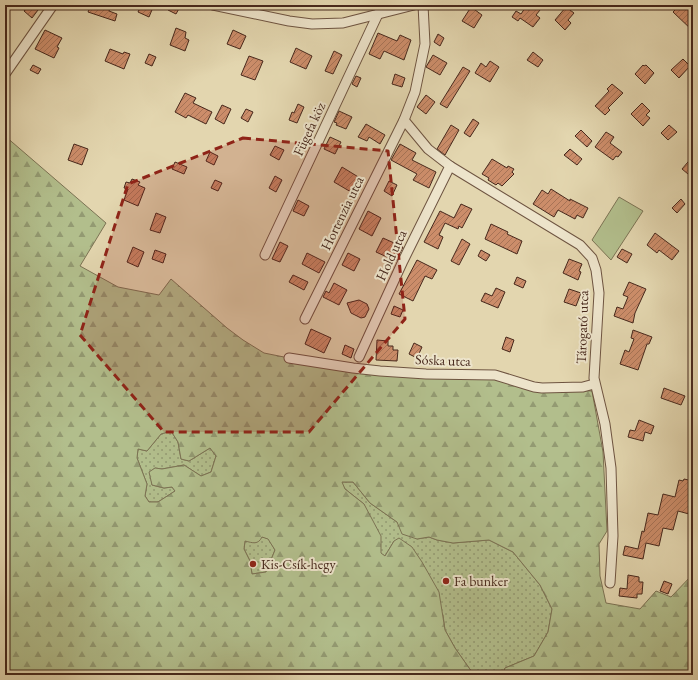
<svg xmlns="http://www.w3.org/2000/svg" width="698" height="680" font-family="'EB Garamond',serif">
<style>
.grass{fill:url(#grass-dots);stroke:#7c7354}
.forest{fill:url(#forest-firs);stroke:#7c7354;fill-rule:evenodd}
.park{fill:#b2be8c;stroke:#7c7354}
.building{fill:url(#building-hatch);stroke:#47281c}
.lines{fill:none;stroke-linecap:round;stroke-linejoin:round}
.minor-casing{stroke:#6e5441;stroke-width:11}
.minor{stroke:#ede4cb;stroke-width:9}
.marked{fill:#8f2418;fill-opacity:0.2;stroke:#8f2418;stroke-width:3;stroke-dasharray:8 5;stroke-linejoin:round}
.poi-dot{fill:#8f2418;stroke:#ede4cb;stroke-width:1.5}
.labels{text-anchor:middle;dominant-baseline:central;stroke-width:4;stroke-linejoin:round;paint-order:stroke}
.street-label{font-size:14px;fill:#47281c;stroke:#ede4cb}
.poi-label{font-size:14px;fill:#47281c;stroke:#ede4cb;text-anchor:start}
</style>
<defs>
<pattern id="grass-dots" width="8" height="8" patternUnits="userSpaceOnUse"><rect width="8" height="8" fill="#b2be8c"/><path d="M2 2h.1M6 6h.1" fill="none" stroke="#939a72" stroke-width="1.8" stroke-linecap="round"/></pattern>
<pattern id="forest-firs" width="22" height="20" patternUnits="userSpaceOnUse"><rect width="22" height="20" fill="#b2be8c"/><path d="M5 1l3.5 6h-7zM16 11l3.5 6h-7z" fill="#939a72"/></pattern>
<pattern id="building-hatch" width="6" height="6" patternUnits="userSpaceOnUse"><rect width="6" height="6" fill="#cc8d6a"/><path d="M-1 1l2-2M0 6l6-6M5 7l2-2" fill="none" stroke="#a77356"/></pattern>
</defs>
<rect width="100%" height="100%" fill="#e3d6af"/>
<filter id="stains"><feTurbulence type="fractalNoise" baseFrequency=".005" numOctaves="4"/><feColorMatrix values="0 0 0 0 .2 0 0 0 0 .09 0 0 0 0 .02 0 0 0 .5 -.17"/></filter>
<radialGradient id="worn" r=".72"><stop offset=".6" stop-color="#630" stop-opacity="0"/><stop offset="1" stop-color="#630" stop-opacity=".3"/></radialGradient>
<g class="grass">
<path d="M171,431L178,442L181,459L189,461L210,448L216,456L211,472L201,476L184,465L162,469L155,468L150,472L152,485L164,488L172,487L175,491L158,502H149L145,496L147,484L137,458L138,449L147,451L161,434Z"/>
<path d="M341,482H353L370,503L397,522L417,539L429,537L437,540L453,543L489,540L513,552L540,585L552,609L548,632L534,656L505,668L502,675H474L455,648L445,630L443,615L394,541L385,556L380,553L364,504L345,489Z"/>
<path d="M262,537L268,538L275,550L266,572L252,574L250,561L244,549L245,541Z"/>
</g>
<path class="forest" d="M5,136L106,223L80,266L118,287L159,295L171,279L227,328L243,340L264,353L289,358L502,379L534,389L592,391L603,452L607,531L599,544L600,576L606,603L640,609L656,591L671,597L693,574V593L690,598L692,622L693,624V675H502L505,668L534,656L548,632L552,609L540,585L513,552L489,540L453,543L437,540L429,537L417,539L402,534L397,522L370,503L353,482H342L345,489L364,504L381,536V553L385,556L394,541L399,538L412,547L422,562L439,592L445,630L455,648L474,675H5ZM171,431L178,442L181,459L189,461L210,448L216,456L211,472L201,476L184,465L162,469L155,468L149,472L152,485L164,488L172,487L175,491L158,502H149L145,496L147,484L137,458L138,449L147,451L161,434ZM262,537L268,539L275,550L266,572L252,574L250,561L244,549L245,541C253,543 258,545 262,537Z"/>
<path class="park" d="M619,197L643,211L611,260L592,240Z"/>
<g class="building">
<path d="M29,5H32L38,10L32,18L24,11Z"/>
<path d="M91,5H111L109,11L117,14L115,21L88,12Z"/>
<path d="M141,5H154L149,17L138,12Z"/>
<path d="M171,5H181L176,14L168,10Z"/>
<path d="M532,5H544L536,15L540,18L533,27L520,18L518,21L512,17L516,11L521,14L525,8L529,10Z"/>
<path d="M680,5H683L693,15V31L673,12Z"/>
<path d="M471,7L482,15L474,28L462,21Z"/>
<path d="M566,7L574,13L568,20L571,23L565,30L555,20Z"/>
<path d="M176,28L186,32L185,38L189,40L185,51L170,45Z"/>
<path d="M45,30L62,38L57,47L59,48L54,58L35,49Z"/>
<path d="M233,30L246,36L240,49L227,44Z"/>
<path d="M378,33L397,41L400,35L411,40L404,60L384,51L380,59L369,54Z"/>
<path d="M438,34L444,38L440,46L434,42Z"/>
<path d="M296,48L312,56L306,69L290,62Z"/>
<path d="M110,49L123,54L124,52L130,54L124,69L105,61Z"/>
<path d="M334,51L342,55L333,74L325,71Z"/>
<path d="M533,52L543,60L538,67L527,60Z"/>
<path d="M149,54L156,57L152,66L145,63Z"/>
<path d="M433,55L447,63L440,75L426,67Z"/>
<path d="M249,56L263,61L255,80L241,75Z"/>
<path d="M683,59L690,66L679,78L671,70Z"/>
<path d="M490,61L499,67L490,82L475,73L481,63L486,67Z"/>
<path d="M33,65L41,69L38,74L30,70Z"/>
<path d="M643,65L644,66L646,65L654,73L645,84L635,74Z"/>
<path d="M463,67L470,71L447,108L440,104Z"/>
<path d="M395,74L405,78L402,87L392,84Z"/>
<path d="M356,76L361,78L357,87L352,84Z"/>
<path d="M612,84L623,93L608,108L610,110L605,115L595,106L609,91L607,89Z"/>
<path d="M185,93L196,98L193,103L212,112L206,124L188,115L186,118L175,112Z"/>
<path d="M426,95L435,102L426,114L417,107Z"/>
<path d="M642,103L650,111L646,115L650,118L643,126L631,114Z"/>
<path d="M298,104L304,107L297,123L289,120L292,112L294,113Z"/>
<path d="M222,105L231,109L224,124L215,119Z"/>
<path d="M246,109L253,112L248,122L241,118Z"/>
<path d="M339,111L352,117L346,129L336,125L337,123L334,122Z"/>
<path d="M473,119L479,123L470,137L464,133Z"/>
<path d="M366,124L385,135L380,144L369,137L367,141L358,137Z"/>
<path d="M451,125L459,130L445,155L437,149Z"/>
<path d="M669,125L677,132L668,140L661,133Z"/>
<path d="M581,130L592,141L587,147L575,136Z"/>
<path d="M606,132L614,137L610,143L622,152L618,157L616,156L613,160L595,147Z"/>
<path d="M330,137L341,142L335,154L324,149Z"/>
<path d="M74,144L88,149L82,165L68,160Z"/>
<path d="M400,144L416,153L412,160L436,172L429,188L413,180L417,174L391,160Z"/>
<path d="M275,146L284,150L279,160L270,155Z"/>
<path d="M570,149L582,159L577,165L564,155Z"/>
<path d="M210,152L218,156L214,165L206,161Z"/>
<path d="M693,156V167L688,174L682,169Z"/>
<path d="M492,159L507,168L508,166L514,169L512,172L514,174L502,186L498,183L496,185L488,180L489,178L482,174Z"/>
<path d="M175,162L187,167L184,174L172,169Z"/>
<path d="M342,167L360,178L351,192L334,182Z"/>
<path d="M275,176L282,180L276,192L269,188Z"/>
<path d="M132,179L140,182L138,185L145,188L138,206L124,200L128,189L124,188L126,182L130,183Z"/>
<path d="M215,180L222,183L218,191L211,188Z"/>
<path d="M389,181L397,185L392,196L384,191Z"/>
<path d="M551,189L570,201V199L588,208L583,218L577,215L575,219L558,210L554,217L533,204L542,190L548,194Z"/>
<path d="M681,199L685,204L677,213L672,208Z"/>
<path d="M298,200L309,206L304,216L293,211Z"/>
<path d="M461,204L472,209L462,228L459,226L458,229L445,223L439,235L443,237L438,249L424,242L440,211L454,218Z"/>
<path d="M368,211L381,218L372,236L359,229Z"/>
<path d="M156,213L166,217L160,233L150,230Z"/>
<path d="M491,224L508,232L507,234L522,241L517,254L485,239Z"/>
<path d="M655,233L679,251L672,260L659,250L657,253L647,245Z"/>
<path d="M383,238L403,247L396,261L376,252Z"/>
<path d="M462,239L470,244L459,265L451,261Z"/>
<path d="M280,242L288,246L280,262L272,259Z"/>
<path d="M133,247L144,252L138,267L127,262Z"/>
<path d="M622,249L632,254L627,263L617,257Z"/>
<path d="M155,250L166,254L163,263L152,259Z"/>
<path d="M481,250L490,255L486,261L478,256Z"/>
<path d="M307,253L325,262L319,273L302,264Z"/>
<path d="M348,253L360,259L354,271L342,265Z"/>
<path d="M569,259L582,264L579,271L581,272L578,280L563,273Z"/>
<path d="M417,260L437,270L432,279L425,276L413,301L399,294Z"/>
<path d="M293,275L308,282L304,290L289,282Z"/>
<path d="M517,277L526,281L523,288L514,284Z"/>
<path d="M629,282L646,289L635,313L633,323L614,316L617,307L623,309L628,297L623,295Z"/>
<path d="M334,283L347,290L339,305L323,297L326,291L329,293Z"/>
<path d="M496,288L505,292L498,308L481,301L485,293L492,296Z"/>
<path d="M569,289L581,293L576,306L564,302Z"/>
<path d="M359,300L367,304L369,309L365,317L361,318L351,313L347,303Z"/>
<path d="M394,306L403,310L400,317L391,314Z"/>
<path d="M311,329L331,338L324,353L305,344Z"/>
<path d="M633,330L652,337L649,344H647L638,370L620,364L625,350L629,352L634,339L631,338Z"/>
<path d="M506,337L514,340L510,352L502,349Z"/>
<path d="M377,340L388,341V346H393V350H398L397,361L376,360Z"/>
<path d="M414,343L422,347L417,358L409,354Z"/>
<path d="M345,345L354,349L351,358L342,354Z"/>
<path d="M664,388L685,396L681,405L661,398Z"/>
<path d="M639,420L654,426L651,434L645,432L643,441L628,437L630,430L635,431Z"/>
<path d="M684,479L693,481V499L689,514L678,511L673,530L663,528L659,546L646,543L643,559L623,555L625,546L638,549L642,531L644,532L648,513L658,515L663,494L675,497L679,480L683,481Z"/>
<path d="M628,575L639,577V582H643L642,594H637V598L619,596L620,588L627,589Z"/>
<path d="M664,581L672,584L668,594L660,591Z"/>
</g>
<g class="lines">
<defs>
<g id="minor">
<path d="M213,5L289,21L312,24L343,23L414,5"/>
<path d="M5,74L53,5"/>
<path d="M404,120L428,149L450,166L580,245L592,258L596,270L599,293L594,378L605,424L611,468L613,536L610,583"/>
<path d="M265,255L378,14"/>
<path d="M305,319L404,120L415,92L425,44L423,5"/>
<path d="M359,357L403,261L450,166"/>
<path d="M289,358L353,368L380,371L426,374L495,375L534,387L542,388L583,387L594,384"/>
</g>
</defs>
<use href="#minor" class="minor-casing"/>
<use href="#minor" class="minor"/>
</g>
<path class="marked" d="M243,138L388,151L405,319L309,432H164L80,335L128,184Z"/>
<g class="poi-dot">
<circle cx="253" cy="564" r="4"/>
<circle cx="446" cy="581" r="4"/>
</g>
<g class="labels">
<g class="street-label">
<text transform="translate(309 129) rotate(-65)">Fügefa köz</text>
<text transform="translate(342 213) rotate(-64)">Hortenzia utca</text>
<text transform="translate(391 255) rotate(-65)">Hold utca</text>
<text transform="translate(582 327) rotate(-88)">Tárogató utca</text>
<text transform="translate(443 360) rotate(2)">Sóska utca</text>
</g>
<g class="poi-label">
<text x="261" y="564">Kis-Csík-hegy</text>
<text x="454" y="581">Fa bunker</text>
</g>
</g>
<rect width="698" height="680" fill="none" stroke="#e3d6af" stroke-width="20"/>
<rect x="6" y="6" width="686" height="668" fill="none" stroke="#47281c" stroke-width="2"/>
<rect x="10" y="10" width="678" height="660" fill="none" stroke="#47281c"/>
<rect width="100%" height="100%" filter="url(#stains)"/>
<rect width="100%" height="100%" fill="url(#worn)"/>
</svg>
